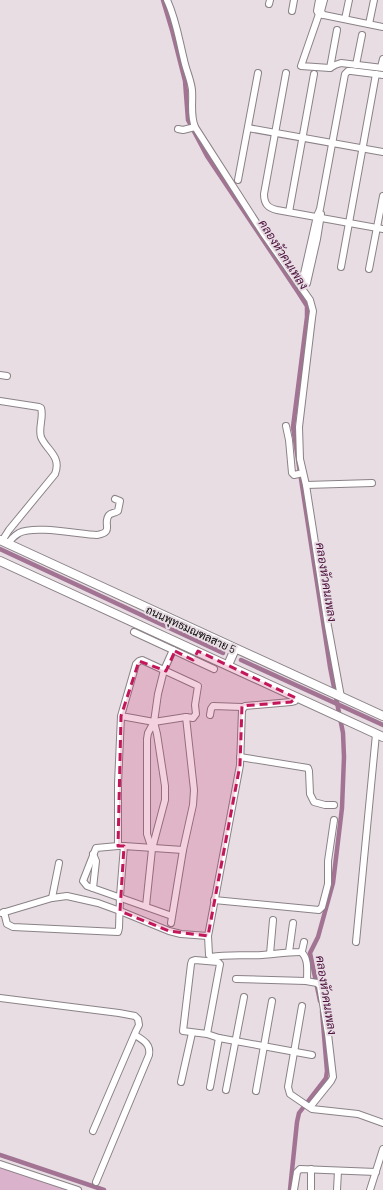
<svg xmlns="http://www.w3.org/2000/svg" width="383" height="1190" font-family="Barlow,Sarabun,sans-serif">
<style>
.green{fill:#dab2cc}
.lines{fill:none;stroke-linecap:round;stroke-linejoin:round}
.canal{stroke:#a37393;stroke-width:4.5}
.minor-casing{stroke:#8a8287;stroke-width:8}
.major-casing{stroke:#8a8287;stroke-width:10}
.minor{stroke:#fff;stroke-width:6}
.major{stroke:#fff;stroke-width:8}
.marked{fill:#c2185b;fill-opacity:0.2;stroke:#c2185b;stroke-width:3;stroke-dasharray:8 5;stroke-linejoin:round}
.labels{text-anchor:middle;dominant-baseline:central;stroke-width:4;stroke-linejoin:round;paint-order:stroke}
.street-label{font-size:11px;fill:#0e0b0d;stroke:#e7dde3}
.water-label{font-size:12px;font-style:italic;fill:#4d103e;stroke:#e7dde3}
</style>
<rect width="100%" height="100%" fill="#e7dde3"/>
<path class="green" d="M0,1162L83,1190H0Z"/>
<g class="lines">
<g class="canal">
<path d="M163,0L172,30L185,81L188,120L207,156L298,292L307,306V317L293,427L330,667L343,733L344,757L342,808L333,883L318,937L310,953L320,1001"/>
<path d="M0,549L223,653"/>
<path d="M241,660L383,725"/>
<path d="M0,1155L104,1190"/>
<path d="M290,1190L297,1122L299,1113L326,1078L327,1071L322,1011"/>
</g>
<defs>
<g id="minor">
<path d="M167,0C176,19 179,40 184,60C186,70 191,80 192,90C193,103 190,115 195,127L263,233L310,300L313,311L312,318L299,427L300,459L306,485L328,626L341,697"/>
<path d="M319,0L317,11L319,14L383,27"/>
<path d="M269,4L270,0"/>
<path d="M292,11L294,0"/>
<path d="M319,14L301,66L330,68L335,65L341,63L383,68"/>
<path d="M323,15L321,11L324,0"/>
<path d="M345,19L349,0"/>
<path d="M369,24L374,0"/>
<path d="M356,65L362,35"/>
<path d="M381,67L383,59"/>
<path d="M330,68L337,30"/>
<path d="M286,73L264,194C264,204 268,208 277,210L383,229"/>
<path d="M248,128L383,152"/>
<path d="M178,129L183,130L195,127"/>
<path d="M238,180L258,73"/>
<path d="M289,212L314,74"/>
<path d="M341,267L376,74"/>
<path d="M369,269L383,196"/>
<path d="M307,283L317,239L321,214"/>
<path d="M301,287L317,216L320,209L345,74L348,71H351L383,75"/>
<path d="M0,375L7,376"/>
<path d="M0,401L39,407L41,408C44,417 38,428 41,437C46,450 62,456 55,474L9,530L2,541"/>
<path d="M286,426L289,440L292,473L294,475L303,473"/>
<path d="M306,485L372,483"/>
<path d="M8,544C11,539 14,536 19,533C34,525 78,534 97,535C115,532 102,524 109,515C111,513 115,513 118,511L120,501L115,499"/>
<path d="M134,632L214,669"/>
<path d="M296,698L295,701L291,702L245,706L242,710L240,765L208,936L209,955L211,957C228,954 245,956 262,955C275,954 287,952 300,952L302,951L304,942"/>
<path d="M210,715L211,709L213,706L242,707"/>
<path d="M121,716L154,722L186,717L193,718L196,714L195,705L198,686L196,685L142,660L139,661L136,664L121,716L118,784V846H124"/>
<path d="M240,757L308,768L309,771L310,794L314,802L325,805H334"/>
<path d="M118,846L96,848L83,881L87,886L172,916"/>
<path d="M152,849L147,834V739L148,733L154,722L158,694L164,670L173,650"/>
<path d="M93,854L96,861L93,888"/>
<path d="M52,898L59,863"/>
<path d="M214,900L319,910L322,907L328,884V861L334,820"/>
<path d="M146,906L152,849L165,800V786L157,734L154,722"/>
<path d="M4,912L7,924L13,927L118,932L119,928L120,896L124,846L183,850"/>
<path d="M2,913L52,898L67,896L98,903L120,911L169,931L181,934L208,936"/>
<path d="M171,923L183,850L193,805L194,790L186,717"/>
<path d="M356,942L376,734"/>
<path d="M289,952L293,923"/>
<path d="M301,952C309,958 307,972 307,981"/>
<path d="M270,954L273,920"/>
<path d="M236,979L306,981L317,983L320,986L328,1034L333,1077L331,1081L310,1107"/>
<path d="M0,998L119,1013L135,1016L138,1019L139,1025L136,1031L93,1131"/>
<path d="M302,1006L288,1087L290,1094L312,1109L358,1114L383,1123"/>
<path d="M207,1034L220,964L218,962L195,960L192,961L191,964L183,1031L207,1034L219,1038L312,1055"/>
<path d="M181,1082L192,1033"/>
<path d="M210,1087L219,1038"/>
<path d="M226,1090L244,997"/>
<path d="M256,1091L272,1001"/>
<path d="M0,1164L78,1190"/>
<path d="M96,1182L149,1055C151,1044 143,1040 135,1035"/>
<path d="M294,1190L297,1172L300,1169L376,1172"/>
<path d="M311,1190V1169"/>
<path d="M337,1190L338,1171"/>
<path d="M370,1190L383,1149"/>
</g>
<g id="major">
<path d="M0,540L383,716"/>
<path d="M0,561L383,737"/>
<path d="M228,665L235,649"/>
</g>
</defs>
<use href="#minor" class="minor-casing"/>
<use href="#major" class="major-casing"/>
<use href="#minor" class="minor"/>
<use href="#major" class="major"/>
</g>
<path class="marked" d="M175,651L193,660L198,651L296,698L291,702L242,706L240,765L208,936L169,931L120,911L124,846H118L121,716L139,661L166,671Z"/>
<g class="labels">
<g class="street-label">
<text transform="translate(191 629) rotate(25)">ถนนพุทธมณฑลสาย 5</text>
</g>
<g class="water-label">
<text transform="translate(284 254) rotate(57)">คลองหัวคนเพลง</text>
<text transform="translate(327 582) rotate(81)">คลองหัวคนเพลง</text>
<text transform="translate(327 995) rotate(81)">คลองหัวคนเพลง</text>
</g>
</g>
</svg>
